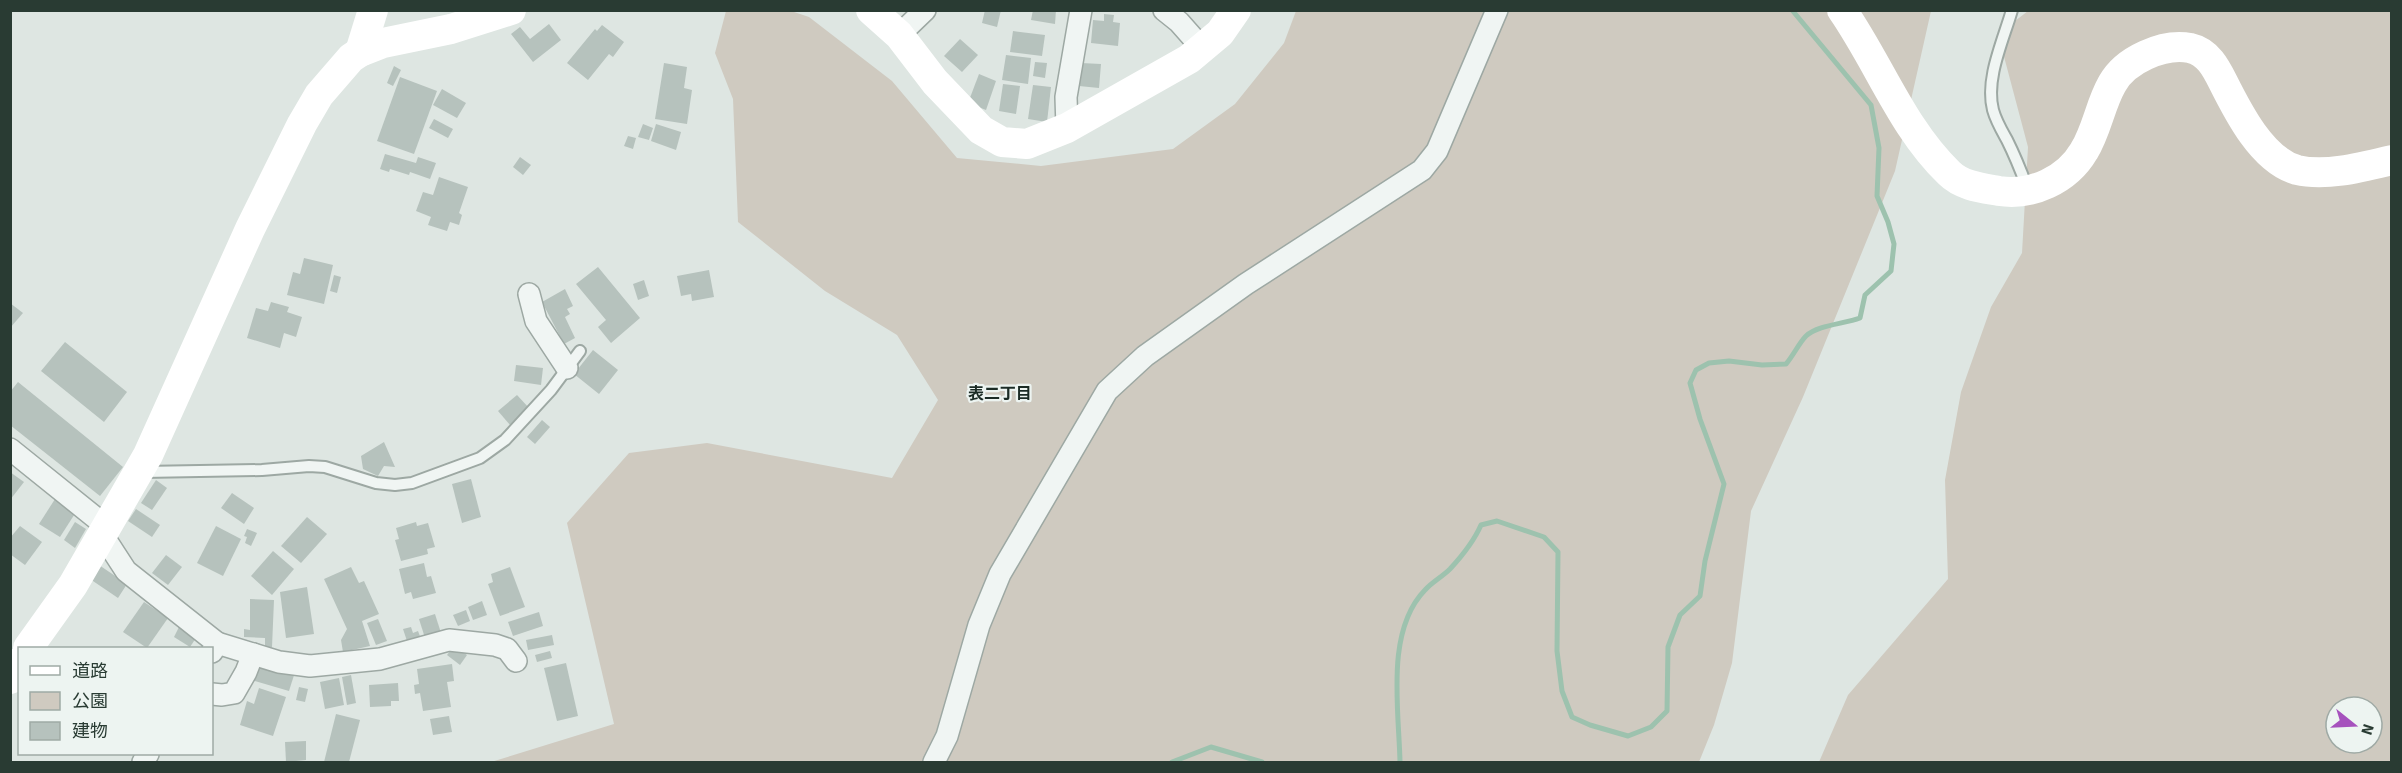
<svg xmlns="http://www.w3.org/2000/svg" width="2402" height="773" font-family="'Source Sans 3','Noto Sans JP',sans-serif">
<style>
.green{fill:#cfcac0;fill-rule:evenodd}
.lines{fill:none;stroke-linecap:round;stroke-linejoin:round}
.stream{stroke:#9dc2ae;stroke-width:5}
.building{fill:#b6c2bd}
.lane-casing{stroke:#9da8a3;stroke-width:14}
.street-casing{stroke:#9da8a3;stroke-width:24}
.lane{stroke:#f0f5f3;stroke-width:10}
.street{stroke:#f0f5f3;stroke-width:21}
.secondary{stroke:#fff;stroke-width:30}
.labels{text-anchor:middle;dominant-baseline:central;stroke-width:4.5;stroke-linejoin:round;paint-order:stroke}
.neighbourhood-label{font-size:16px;font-weight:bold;fill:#1b2b25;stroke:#edf4f1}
</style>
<rect width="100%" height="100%" fill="#dee6e2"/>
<g class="green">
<path d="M726,11H791L809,17L892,81L957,158L1041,166L1173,149L1235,104L1284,43L1296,11H1931L1895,171L1803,397L1751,511L1732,663L1714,725L1699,762H491L614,724L567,523L629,453L707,443L892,478L938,400L897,335L825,291L738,222L733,99L715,53Z"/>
<path d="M2028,11H2391V762H1819L1848,695L1948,579L1945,480L1961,392L1991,307L2022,253L2028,147L1998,34ZM2336,707H2372V743H2336Z"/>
</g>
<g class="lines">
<g class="stream">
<path d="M1172,762L1211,747L1262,762"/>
<path d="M1400,762C1399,710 1385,631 1425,590C1432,582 1442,577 1450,569C1462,556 1474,541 1481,525L1497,521L1544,537L1558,552L1557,651L1562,691L1572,717L1590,725L1628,736L1651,727L1667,711L1668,647L1680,615L1700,596L1705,561L1724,484L1700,419L1690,383L1696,370L1709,363L1729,361L1762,365L1786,364C1793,356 1799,343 1806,336C1818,325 1844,324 1860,318L1865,295L1891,271L1894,244L1888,222L1877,196L1879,148L1871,105L1792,10"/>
</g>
</g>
<g class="building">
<path d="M985,10H1001L997,27L982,23Z"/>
<path d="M1033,10H1056L1055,24L1031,20Z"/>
<path d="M1104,14L1114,15L1113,22L1120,23L1118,46L1091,43L1093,20L1104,21Z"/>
<path d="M549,24L561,40L533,62L511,34L520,27L530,39Z"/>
<path d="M602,25L624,42L613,57L609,54L588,80L567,63L595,29L597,31Z"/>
<path d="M1013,31L1045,35L1042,56L1010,52Z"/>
<path d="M960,39L978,55L962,72L944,56Z"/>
<path d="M1006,55L1031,58L1028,84L1002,80Z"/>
<path d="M1035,62L1047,63L1045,78L1033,76Z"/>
<path d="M664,63L687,67L684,88L692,90L687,124L655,119Z"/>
<path d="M1081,63L1101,64L1099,88L1079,86Z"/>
<path d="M394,66L401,70L393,86L387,83Z"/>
<path d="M979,74L996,81L986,110L968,103Z"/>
<path d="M400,77L437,91L414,154L377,141Z"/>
<path d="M1003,84L1020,86L1016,114L999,111Z"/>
<path d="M1033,85L1051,87L1047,122L1028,119Z"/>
<path d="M442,89L466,103L457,118L433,105Z"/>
<path d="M434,119L453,129L448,138L429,128Z"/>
<path d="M643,124L653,128L649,140L638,137Z"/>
<path d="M656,124L681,132L676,150L651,141Z"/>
<path d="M628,136L636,138L633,149L624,146Z"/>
<path d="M385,154L416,163L418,157L436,163L430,179L410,172L409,175L390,169L389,172L380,169Z"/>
<path d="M520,157L531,165L523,175L513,167Z"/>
<path d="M439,177L468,187L459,213L462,215L459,225L450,222L447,231L428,225L431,217L416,211L423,192L433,195Z"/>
<path d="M304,258L333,265L324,304L287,295L293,272L300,274Z"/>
<path d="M598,267L640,318L611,343L598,327L606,320L576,284Z"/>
<path d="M709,270L714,297L692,301L691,294L681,296L677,276Z"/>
<path d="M334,275L341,277L337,293L330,291Z"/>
<path d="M644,280L649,296L638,300L633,284Z"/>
<path d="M565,289L573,306L567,309L570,314L565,317L575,338L564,344L542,302Z"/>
<path d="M271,302L289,307L287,312L302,317L296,337L284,333L280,348L247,338L256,308L268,311Z"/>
<path d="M10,303L23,313L10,328Z"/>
<path d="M65,342L127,392L104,422L41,371Z"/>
<path d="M593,350L618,370L599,394L574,374Z"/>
<path d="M516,365L543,368L541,385L514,381Z"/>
<path d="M18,382L123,467L100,496L10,425V392Z"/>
<path d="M517,395L529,408L510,425L498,411Z"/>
<path d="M542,420L550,427L535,444L527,437Z"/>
<path d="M384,442L395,467L384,466L378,476L363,469L361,456Z"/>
<path d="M10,472L24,482L10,500Z"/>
<path d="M471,479L481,517L462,523L452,484Z"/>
<path d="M156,480L167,488L152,510L141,503Z"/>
<path d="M232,493L254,508L244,524L221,508Z"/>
<path d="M55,499L76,512L60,537L39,524Z"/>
<path d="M136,509L160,525L152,537L128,521Z"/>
<path d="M307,517L327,534L301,563L281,546Z"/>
<path d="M75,522L86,529L75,548L64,540Z"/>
<path d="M416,522L417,526L428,523L435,547L427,549L428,554L401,561L395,540L399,539L396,528Z"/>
<path d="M20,526L42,542L25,565L10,554V538Z"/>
<path d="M216,526L241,539L223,576L197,563Z"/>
<path d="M247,529L257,533L251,546L245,543L247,537L244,536Z"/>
<path d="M273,551L294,569L272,595L251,576Z"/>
<path d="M166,555L182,567L168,585L152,573Z"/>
<path d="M424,563L427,577L431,576L436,593L413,599L411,592L405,594L399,569Z"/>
<path d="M99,565L127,584L118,598L90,579Z"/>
<path d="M351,567L359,583L364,581L379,614L362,621L370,646L343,652L341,640L347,629L324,579Z"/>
<path d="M510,567L525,607L500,616L488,584L493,582L491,574Z"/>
<path d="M307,587L314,634L286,638L280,592Z"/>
<path d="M250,599L274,600L272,647H265V638L244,637V629L250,630Z"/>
<path d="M482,601L487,615L473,620L468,607Z"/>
<path d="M144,602L168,618L147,648L123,632Z"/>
<path d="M466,610L470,621L458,626L453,615Z"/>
<path d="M539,612L543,626L513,636L508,622Z"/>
<path d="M435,614L441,633L425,638L419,619Z"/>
<path d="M378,619L387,641L376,645L367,623Z"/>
<path d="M179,627L196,638L190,647L174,637Z"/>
<path d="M411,627L413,633L418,631L421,639L408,644L403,629Z"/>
<path d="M552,635L554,645L528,650L526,640Z"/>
<path d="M454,646L467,655L460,665L447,655Z"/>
<path d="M550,651L552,658L537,662L535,655Z"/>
<path d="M258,660L295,672L289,691L251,680Z"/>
<path d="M566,663L578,716L557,721L544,668Z"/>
<path d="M452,664L454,681L447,682L451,707L423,711L420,693L415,694L414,685L419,684L417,669Z"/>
<path d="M351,675L356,703L347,705L342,677Z"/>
<path d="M339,678L344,705L325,709L320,682Z"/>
<path d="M398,683L399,701H391V706L370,707L369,685Z"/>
<path d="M299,687L308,689L305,702L296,700Z"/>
<path d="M259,688L286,697L273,736L240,725L247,701L254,704Z"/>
<path d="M336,714L360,720L349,762H324Z"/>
<path d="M449,716L452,732L433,735L430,719Z"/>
<path d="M306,741V760L286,762L285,742Z"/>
</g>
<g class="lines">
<defs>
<g id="lane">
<path d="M2012,10C2003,41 1985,79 1993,110C1996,121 2002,131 2007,140C2015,156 2021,171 2027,187"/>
<path d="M143,472L262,470L309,466L325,467L376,483L395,485L412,483L480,458L505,440L551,390L580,351"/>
</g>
<g id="street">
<path d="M1164,10L1179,22L1202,48"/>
<path d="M899,35L925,10"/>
<path d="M1067,128L1066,97L1081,10"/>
<path d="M529,294L536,321L567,368"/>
<path d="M10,449L107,527"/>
<path d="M102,534L126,571L217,643L212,652"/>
<path d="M217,643L279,662L310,666L380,659L449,640L495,645L507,649L516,661"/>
<path d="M212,694L222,695L234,693L246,672L253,654"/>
<path d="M143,762L148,754"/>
<path d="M934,762L947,736L979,625L1000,574L1107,391L1145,356L1246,284L1422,170L1437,151L1497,10"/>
</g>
</defs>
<use href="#lane" class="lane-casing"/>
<use href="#street" class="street-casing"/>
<use href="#lane" class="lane"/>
<use href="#street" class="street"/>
<g class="secondary">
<path d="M871,10L899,35L935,82L981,130L1002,142L1027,144L1067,128L1189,59L1220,33L1236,10"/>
<path d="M1842,10C1879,63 1902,128 1949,173C1962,186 1982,188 1999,191C2032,196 2067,180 2084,151C2097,130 2100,105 2112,84C2125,60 2163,43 2190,48C2208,52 2216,68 2223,82C2238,112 2262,160 2297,170C2326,177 2363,167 2392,160"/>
<path d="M360,52L373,10"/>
<path d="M28,648L73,585L148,455L250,229L302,124L319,95L351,58L360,52L383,43L451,29L511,10"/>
<path d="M10,679L20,662"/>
</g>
</g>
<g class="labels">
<g class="neighbourhood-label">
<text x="1000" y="394">表二丁目</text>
</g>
</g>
<rect width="2402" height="773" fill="none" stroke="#293b33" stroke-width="24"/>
<rect x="18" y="647" width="195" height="108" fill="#edf4f1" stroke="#9faaa5" stroke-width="1.5"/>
<rect x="30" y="666" width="30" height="9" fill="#ffffff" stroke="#9faaa5" stroke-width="1.5"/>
<text x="72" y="677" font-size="18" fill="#293b33">道路</text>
<rect x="30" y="692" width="30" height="18" fill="#cfcac0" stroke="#9faaa5" stroke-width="1.5"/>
<text x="72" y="707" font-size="18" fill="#293b33">公園</text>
<rect x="30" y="722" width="30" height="18" fill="#b6c2bd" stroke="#9faaa5" stroke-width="1.5"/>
<text x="72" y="737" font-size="18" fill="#293b33">建物</text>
<g transform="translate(2354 725) rotate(108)"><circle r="28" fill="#edf4f1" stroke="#9faaa5" stroke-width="1.5"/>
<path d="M0-4.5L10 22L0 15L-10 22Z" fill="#a651bd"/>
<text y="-9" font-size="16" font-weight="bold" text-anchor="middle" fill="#293b33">N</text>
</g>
</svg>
